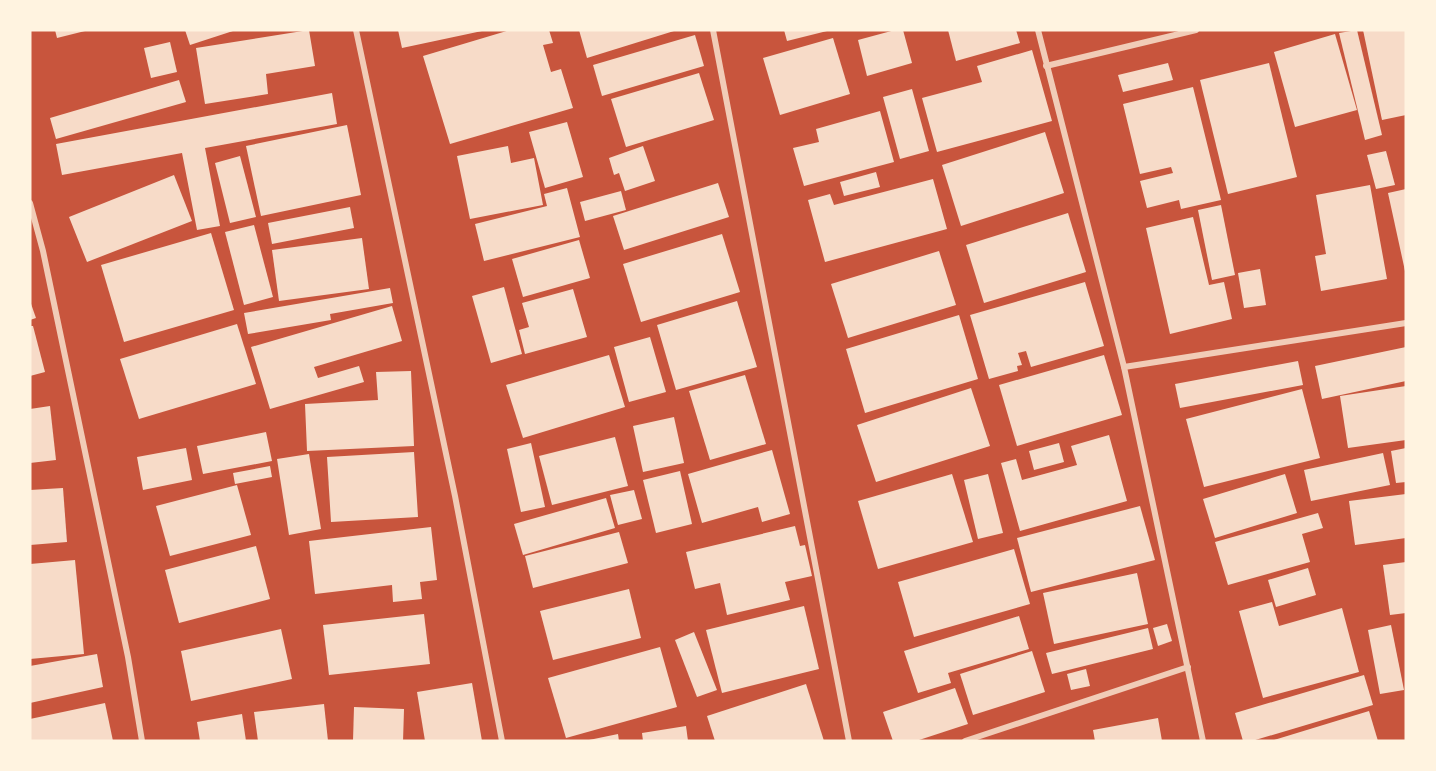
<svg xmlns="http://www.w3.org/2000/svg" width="1436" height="771" font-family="'Zilla Slab',serif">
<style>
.building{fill:#f7dbc8}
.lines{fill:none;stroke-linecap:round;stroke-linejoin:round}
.minor{stroke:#f1ccb7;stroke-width:6}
</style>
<rect width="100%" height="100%" fill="#c8553d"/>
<g class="building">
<path d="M55,30H85V31L57,38Z"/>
<path d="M185,30H236L190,45Z"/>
<path d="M309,30L315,66L266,74L268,94L205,104L196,48Z"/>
<path d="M398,30H482V31L402,48Z"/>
<path d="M510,30H549L553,43L543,45L551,72L561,69L573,108L450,144L423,56Z"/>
<path d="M579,30H674V31L587,58Z"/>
<path d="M784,30H827V31L787,41Z"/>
<path d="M895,30H903L912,63L867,76L858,40Z"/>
<path d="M948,30H1016L1020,43L956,61Z"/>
<path d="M1357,30L1382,135L1365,140L1339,33Z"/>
<path d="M1363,30H1406V115L1382,120Z"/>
<path d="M1335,34L1357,110L1295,127L1274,52Z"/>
<path d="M695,35L704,66L602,96L593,65Z"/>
<path d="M833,38L850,94L780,115L763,58Z"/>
<path d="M170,42L177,72L151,78L144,48Z"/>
<path d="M1032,50L1052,121L937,152L922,98L982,82L977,66Z"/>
<path d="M1168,63L1173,80L1123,92L1118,75Z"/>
<path d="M1269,63L1297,177L1228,194L1200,80Z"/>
<path d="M699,73L714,120L626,147L611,99Z"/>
<path d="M179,80L186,102L56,139L50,118Z"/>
<path d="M1193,87L1221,200L1181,209L1179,200L1147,208L1140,181L1173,173L1171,167L1140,174L1123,104Z"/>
<path d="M912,89L929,151L900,159L883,97Z"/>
<path d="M332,93L337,124L205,148L220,226L197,230L182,153L62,175L56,144Z"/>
<path d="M880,111L894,162L804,186L793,148L819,142L816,129Z"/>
<path d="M567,122L583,177L545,188L529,132Z"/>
<path d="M347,125L361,195L261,216L246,146Z"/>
<path d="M1045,132L1064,193L961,226L942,165Z"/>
<path d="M508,146L511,163L534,158L543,205L470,219L457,156Z"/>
<path d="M643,146L655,181L625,191L619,173L614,175L609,158Z"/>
<path d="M1386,151L1395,185L1376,189L1367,155Z"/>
<path d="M240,156L256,217L230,223L215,163Z"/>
<path d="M876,172L880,187L844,196L840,182Z"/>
<path d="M174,175L192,221L87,262L69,217Z"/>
<path d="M933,179L947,229L825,262L808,200L830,194L834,205Z"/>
<path d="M718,183L729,217L624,250L613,216Z"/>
<path d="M1370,185L1387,279L1321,291L1315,256L1326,254L1316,195Z"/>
<path d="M567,188L580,237L484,261L475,224L547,206L544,194Z"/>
<path d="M1406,189V271H1405L1388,193Z"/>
<path d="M621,191L626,210L585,221L580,202Z"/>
<path d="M1221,205L1235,275L1212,280L1198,210Z"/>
<path d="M350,207L354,228L272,244L268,223Z"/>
<path d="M1068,213L1086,272L984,303L966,245Z"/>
<path d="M1193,217L1209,285L1224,282L1232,319L1170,334L1146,228Z"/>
<path d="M254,225L273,297L244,305L225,232Z"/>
<path d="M211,233L234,310L124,342L101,265Z"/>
<path d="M722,234L740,292L641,322L623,264Z"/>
<path d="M362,238L369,289L279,301L272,250Z"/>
<path d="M579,240L590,278L523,297L512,259Z"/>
<path d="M939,251L956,305L848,338L831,284Z"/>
<path d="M1260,269L1266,305L1244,308L1238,273Z"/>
<path d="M1085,282L1104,346L1031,367L1026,351L1018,353L1022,365L1017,366L1018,371L989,379L970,315Z"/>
<path d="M504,287L522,354L491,363L472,296Z"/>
<path d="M390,288L393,303L330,314L331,320L248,334L244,313Z"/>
<path d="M573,289L587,337L525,354L519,330L529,327L522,303Z"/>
<path d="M30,301L36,318L30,320Z"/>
<path d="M737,301L757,367L676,390L657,325Z"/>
<path d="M392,306L402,341L314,367L318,378L359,366L364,382L270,409L251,347Z"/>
<path d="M959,315L978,379L865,413L846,349Z"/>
<path d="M237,324L256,384L139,419L120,359Z"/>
<path d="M30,326H33L45,372L30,376Z"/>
<path d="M650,337L666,392L629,402L614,347Z"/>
<path d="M1406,347V381L1322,399L1315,366Z"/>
<path d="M609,355L625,407L523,438L506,385Z"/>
<path d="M1104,355L1122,415L1017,446L999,385Z"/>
<path d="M1298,361L1303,385L1180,408L1175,384Z"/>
<path d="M411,371L414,446L307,451L305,404L378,400L376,372Z"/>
<path d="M745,375L766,444L710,460L689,391Z"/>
<path d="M1406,386V440L1348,448L1340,396Z"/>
<path d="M971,388L990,446L876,482L857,425Z"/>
<path d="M1302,389L1320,458L1204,487L1186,419Z"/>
<path d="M50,406L56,460L30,463V409Z"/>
<path d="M674,417L684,463L643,472L633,426Z"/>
<path d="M266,432L272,461L203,474L197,446Z"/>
<path d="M1109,435L1127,501L1020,531L1001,463L1016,459L1022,480L1077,465L1071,446Z"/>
<path d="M615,437L628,486L552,505L539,456Z"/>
<path d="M531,443L545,507L521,512L507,449Z"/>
<path d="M1059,443L1064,462L1034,470L1029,451Z"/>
<path d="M186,448L192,480L143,490L137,457Z"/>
<path d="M1406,448V482L1396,483L1391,451Z"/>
<path d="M772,450L790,514L762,522L758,507L702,523L688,474Z"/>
<path d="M414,452L418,517L331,522L327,457Z"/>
<path d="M1383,453L1390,485L1311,501L1304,470Z"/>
<path d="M309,454L321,529L289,535L277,459Z"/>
<path d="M270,466L272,477L235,484L233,473Z"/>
<path d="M680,471L692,524L656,533L643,480Z"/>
<path d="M952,474L973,542L878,569L858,501Z"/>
<path d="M988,474L1003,533L978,539L964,480Z"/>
<path d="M1285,474L1297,513L1215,538L1203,499Z"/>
<path d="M237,485L251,535L170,556L156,506Z"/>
<path d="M63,488L67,542L30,545V490Z"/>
<path d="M634,490L642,519L618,525L610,495Z"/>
<path d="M1406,494V538L1355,545L1349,501Z"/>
<path d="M606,498L615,528L523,555L514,524Z"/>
<path d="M1140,506L1155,560L1031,592L1017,538Z"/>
<path d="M1318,513L1323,528L1302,534L1310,562L1228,585L1215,542Z"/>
<path d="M795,526L800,546L805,545L812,576L785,582L790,600L727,615L720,583L695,589L686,552Z"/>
<path d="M431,527L437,580L420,582L422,599L393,602L392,585L315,594L309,541Z"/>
<path d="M619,532L628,563L533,588L525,556Z"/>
<path d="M256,546L270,599L179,623L165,570Z"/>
<path d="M1014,549L1030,604L914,637L898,582Z"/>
<path d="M75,560L84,654L30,659V564Z"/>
<path d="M1406,562V613L1390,615L1383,565Z"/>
<path d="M1308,568L1316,595L1276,607L1268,580Z"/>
<path d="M1137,573L1148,624L1054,644L1043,593Z"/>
<path d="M629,589L641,638L553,660L540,611Z"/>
<path d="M1272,602L1279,626L1342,608L1359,672L1263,698L1239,611Z"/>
<path d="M804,606L819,669L722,693L706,630Z"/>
<path d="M424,614L430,664L329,675L323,625Z"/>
<path d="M1019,616L1029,649L948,673L951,683L918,693L904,651Z"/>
<path d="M1167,624L1172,641L1158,646L1153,628Z"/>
<path d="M1391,625L1404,690L1380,694L1368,630Z"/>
<path d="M1148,628L1153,649L1052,674L1046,653Z"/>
<path d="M281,629L292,679L191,701L181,651Z"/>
<path d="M694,632L717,690L697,697L675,640Z"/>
<path d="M660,647L677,707L566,738L548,678Z"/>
<path d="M1032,651L1045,692L973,715L960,674Z"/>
<path d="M97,654L103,687L30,703V666Z"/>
<path d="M1086,669L1090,686L1071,690L1067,674Z"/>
<path d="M1364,675L1373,705L1252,741H1243L1235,713Z"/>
<path d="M472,683L482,741H425L417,692Z"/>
<path d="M806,684L824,741H715L707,716Z"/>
<path d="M955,688L968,724L916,741H893L883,712Z"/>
<path d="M105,703L113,741H30V719Z"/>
<path d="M324,704L328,741H258L254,712Z"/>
<path d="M354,707L404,709L403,741H353Z"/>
<path d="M1369,711L1378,741H1274V740Z"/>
<path d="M242,714L246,741H200L197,722Z"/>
<path d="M1158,718L1162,741H1095L1093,730Z"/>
<path d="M686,726L688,741H643L642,733Z"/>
<path d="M618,734L619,741H589V740Z"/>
</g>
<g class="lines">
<g class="minor">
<path d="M356,30L455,496L502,741"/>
<path d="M713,30L849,741"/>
<path d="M1038,30L1124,367L1203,741"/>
<path d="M1046,66L1196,30"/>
<path d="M30,203L43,251L128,657L142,741"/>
<path d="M1124,367L1406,323"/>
<path d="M965,741L1188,667"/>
</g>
</g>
<rect width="1436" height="771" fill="none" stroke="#fff3e0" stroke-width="63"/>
</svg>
